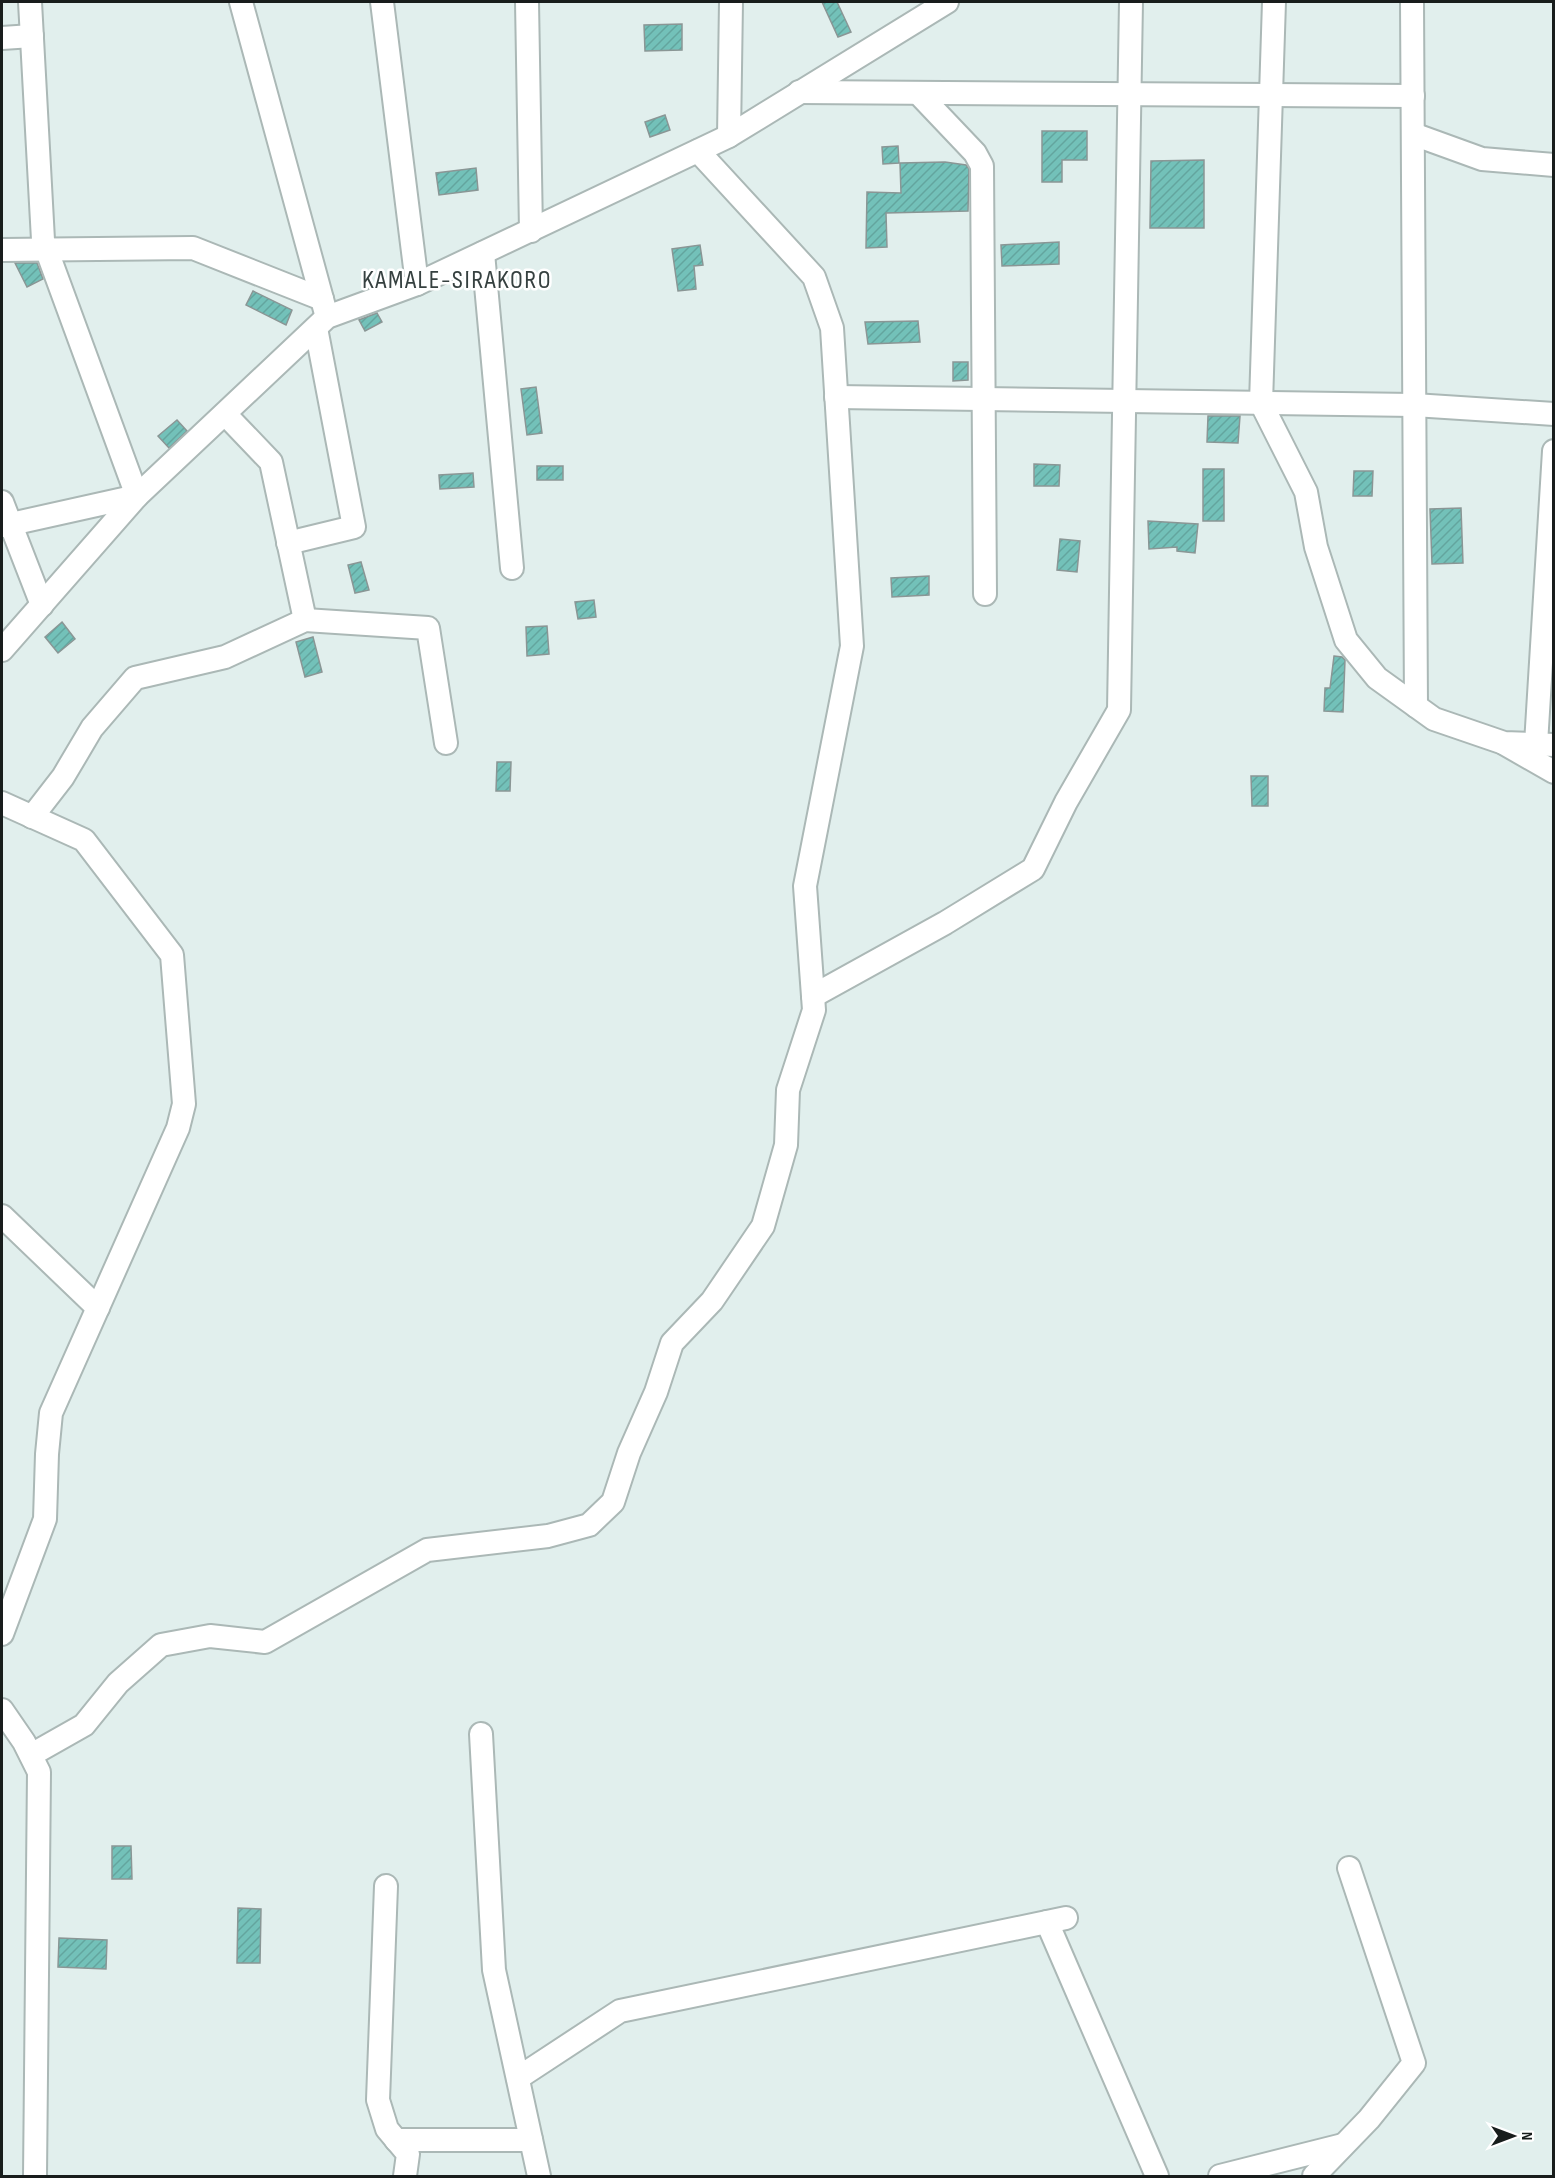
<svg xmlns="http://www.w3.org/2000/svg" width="1555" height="2178" font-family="'Sofia Sans Condensed',sans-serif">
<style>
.building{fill:url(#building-hatch);stroke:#8a9695;stroke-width:1.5}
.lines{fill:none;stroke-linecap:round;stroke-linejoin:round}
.minor-casing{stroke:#abb8b6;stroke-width:26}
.minor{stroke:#fff;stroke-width:22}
.labels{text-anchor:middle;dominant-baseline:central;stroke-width:5;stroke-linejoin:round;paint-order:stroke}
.quarter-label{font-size:26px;letter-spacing:1.5px;fill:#364140;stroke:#fff}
</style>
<defs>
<pattern id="building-hatch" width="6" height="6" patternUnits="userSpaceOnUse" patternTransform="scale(1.5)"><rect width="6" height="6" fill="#73c1b9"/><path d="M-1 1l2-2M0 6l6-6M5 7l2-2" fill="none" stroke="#63a59e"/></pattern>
</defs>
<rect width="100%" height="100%" fill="#e1efed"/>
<g class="building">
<path d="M822,2H837L851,32L838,37Z"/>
<path d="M682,24V50L645,51L644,25Z"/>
<path d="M665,115L670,130L650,137L645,122Z"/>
<path d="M1042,131H1087V160H1062V182H1042Z"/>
<path d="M898,146L899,163L883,164L882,147Z"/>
<path d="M1204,160V228H1150L1151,161Z"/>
<path d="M945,162L966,165L969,169L968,211L886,213L887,247L866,248L867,192L901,193L900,163Z"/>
<path d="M476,168L478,190L439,195L436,173Z"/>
<path d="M1059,242V264L1002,266L1001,245Z"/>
<path d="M700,245L703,265L694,266L696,289L678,291L672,249Z"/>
<path d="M15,263H37L43,279L27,287Z"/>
<path d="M253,291L292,310L286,325L246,305Z"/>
<path d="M377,313L382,322L365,331L359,320Z"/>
<path d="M918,321L920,342L868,344L865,322Z"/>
<path d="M953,362H968V380L953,381Z"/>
<path d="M536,387L542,433L527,435L521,389Z"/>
<path d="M1208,416H1240L1238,443L1207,442Z"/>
<path d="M177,420L187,431L169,448L158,436Z"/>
<path d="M1034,464L1060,465L1059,486H1034Z"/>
<rect x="537" y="466" width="26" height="14"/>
<rect x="1203" y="469" width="21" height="52"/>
<path d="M1354,471H1373L1372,496H1353Z"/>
<path d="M473,473L474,487L440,489L439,475Z"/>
<path d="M1461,508L1463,563L1432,564L1430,509Z"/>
<path d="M1148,521L1198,524L1195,553L1177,551V547L1149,549Z"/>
<path d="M1060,539L1080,541L1077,572L1057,570Z"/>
<path d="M361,562L369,590L355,593L348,565Z"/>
<path d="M929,576V595L892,597L891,578Z"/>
<path d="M594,600L596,617L578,619L575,602Z"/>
<path d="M62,622L75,639L58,653L45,637Z"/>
<path d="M547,626L549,654L527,656L526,627Z"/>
<path d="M313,637L322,672L305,677L296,642Z"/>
<path d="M1334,656L1342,657L1345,660L1343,712L1324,711L1325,688H1330Z"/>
<path d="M497,762H511L510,791H496Z"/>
<path d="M1251,776H1268V806H1252Z"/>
<path d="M112,1846H131L132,1879H112Z"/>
<path d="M238,1908L261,1909L260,1963H237Z"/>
<path d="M59,1938L107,1940L106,1969L58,1967Z"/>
</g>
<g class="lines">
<defs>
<g id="minor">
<path d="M241,2L325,310"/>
<path d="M382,2L417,284"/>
<path d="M527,2L531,231"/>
<path d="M1274,2L1261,403L1306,492L1316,547L1346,640L1377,678L1434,719L1504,743L1554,745"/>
<path d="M1412,2L1416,706"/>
<path d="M2,38L32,36"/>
<path d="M799,92L1413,96"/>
<path d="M918,93L975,153L982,166L985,594"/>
<path d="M1413,134L1482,159L1554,165"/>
<path d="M729,136L731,2"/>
<path d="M2,250L193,248L322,299"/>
<path d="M483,253L512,568"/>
<path d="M836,397L1414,405L1554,414"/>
<path d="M225,414L271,462L305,620"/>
<path d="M2,502L42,605"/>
<path d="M2,526L137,496L43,240L30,2"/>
<path d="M288,543L354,527L316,328"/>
<path d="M2,650L137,496L327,317L417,284L729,136L947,2"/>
<path d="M1505,744L1554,772"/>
<path d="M1536,744L1554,451"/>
<path d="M2,803L84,840L172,955L184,1104L178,1128L51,1413L47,1454L45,1519L2,1634"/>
<path d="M32,817L63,777L92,728L135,678L225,657L305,620L428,628L446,743"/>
<path d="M813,996L945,923L1033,869L1066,802L1119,710L1131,2"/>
<path d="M2,1216L98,1308"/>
<path d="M2,1710L24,1742L39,1772L35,2176"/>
<path d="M481,1734L494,1970L539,2176"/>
<path d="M31,1755L84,1725L118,1683L161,1645L210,1636L265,1642L427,1550L548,1536L589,1525L613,1502L629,1453L656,1392L672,1343L712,1301L763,1226L786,1145L788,1090L814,1010L805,886L852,646L832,328L814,277L698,151"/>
<path d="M386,1886L378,2100L387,2129L408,2154L405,2176"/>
<path d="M1047,1922L1157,2176"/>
<path d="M518,2078L620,2011L1066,1918"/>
<path d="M396,2140H531"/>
<path d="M1220,2176L1343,2145"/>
<path d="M1314,2176L1369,2119L1414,2063L1349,1868"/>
</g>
</defs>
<use href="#minor" class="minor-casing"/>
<use href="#minor" class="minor"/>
</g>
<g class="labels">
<g class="quarter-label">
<text x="457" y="280">KAMALE-SIRAKORO</text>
</g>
</g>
<rect width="1555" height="2178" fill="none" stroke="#181d1c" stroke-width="6"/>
<g transform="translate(1513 2136) rotate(90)" stroke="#ffffff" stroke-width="4.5" paint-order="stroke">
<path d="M0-4.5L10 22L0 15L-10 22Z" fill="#181d1c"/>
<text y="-9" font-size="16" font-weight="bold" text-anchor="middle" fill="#181d1c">N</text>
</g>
</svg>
